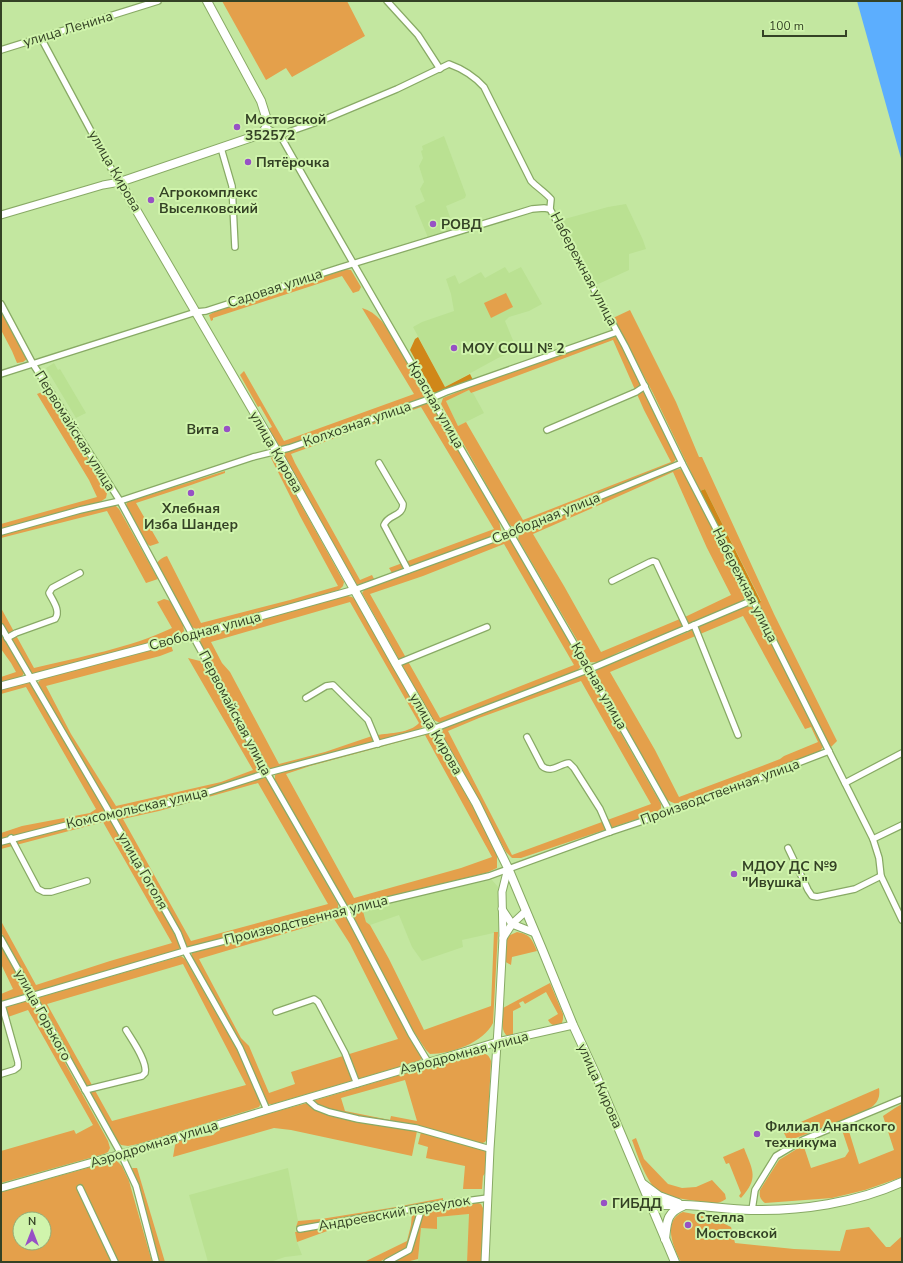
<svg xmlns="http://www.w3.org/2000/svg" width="903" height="1263" font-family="'Nunito Sans',sans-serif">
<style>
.built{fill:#bae192}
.green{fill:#e4a04b;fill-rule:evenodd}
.forest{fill:#d08719}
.water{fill:#5caefe}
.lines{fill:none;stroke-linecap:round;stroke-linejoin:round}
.minor-casing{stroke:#88aa65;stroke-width:8}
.tertiary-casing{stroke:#88aa65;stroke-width:9}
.primary-casing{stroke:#88aa65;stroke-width:10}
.minor{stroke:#fff;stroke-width:5.5}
.tertiary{stroke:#fff;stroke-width:7}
.primary{stroke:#fff;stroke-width:8}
.poi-dot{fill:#9751c5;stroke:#d0f4ac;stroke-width:1.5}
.labels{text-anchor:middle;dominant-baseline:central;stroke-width:4;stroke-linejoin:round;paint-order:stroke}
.street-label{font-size:14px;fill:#344225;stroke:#d0f4ac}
.poi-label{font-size:14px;font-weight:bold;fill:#344225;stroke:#d0f4ac;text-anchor:start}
</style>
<rect width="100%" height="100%" fill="#c3e7a0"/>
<g class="built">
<path d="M444,136L466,195L465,198L446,206L455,231L429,240L415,206L425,201L420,189L424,182L419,166L423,158L421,151L423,150L422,146Z"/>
<path d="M626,204L643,240L646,249L629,254V270L596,285L561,220L608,207Z"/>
<path d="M505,267L509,273L521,267L542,304L529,311L509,317L505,321L517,350L498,358L445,387L413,327L422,322L454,311L451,294L446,279L455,275L459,284L481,272L485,278Z"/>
<path d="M54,363L58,370L60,369L86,413L76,418L46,368Z"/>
<path d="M469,390L471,393H473L484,413L458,426L446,401Z"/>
<path d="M492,880L498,887V932L462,940L463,947L422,961L412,947L399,915L370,925L366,922L362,908Z"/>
<path d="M288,1168L298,1221L295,1232L297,1242L302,1255L285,1257L270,1262H208L189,1195Z"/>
<path d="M470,1214L467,1262H418L420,1228L437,1217Z"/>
</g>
<g class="green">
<path d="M222,1H347L365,36L292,77L286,68L266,80Z"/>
<path d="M345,269L351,270L361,287L359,291L353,293L342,276L213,318V320L211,321L209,315L214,312Z"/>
<path d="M506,293L513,307L491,318L484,303Z"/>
<path d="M1,308L27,359L23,362L17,363L12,351L1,330Z"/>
<path d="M362,308C391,315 408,372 427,395L416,401L285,447H280L268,429L272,427L260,406L258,407L240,375L244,371L284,441L414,394Z"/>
<path d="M630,310L676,402L699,457H702L774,614L837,741L830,748L757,604L761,601L705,489L700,491L653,393L613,318Z"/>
<path d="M613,336H617L620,341L677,458L673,463L661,469L517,527L511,526L507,521L441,404L443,398L480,383ZM613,340L644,410L671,462L523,520L466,422L458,426L446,401L469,390L471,393Z"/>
<path d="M47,390L78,441L107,493L106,498L100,502L1,529V524L97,497L89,480L37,394Z"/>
<path d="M430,401L499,521L501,530V534L392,573L389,568L494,529L421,407L291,454L295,463L360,580L372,575L374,579L357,585L282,453Z"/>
<path d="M274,456L344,582L343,586L339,590L207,628C199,629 195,630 189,625L157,563C160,559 163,557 167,556L201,623L290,600L338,586L300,516L271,458Z"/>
<path d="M680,469L685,472L745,592C745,598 744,601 738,604C700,620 662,635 624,650C613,654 601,664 590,662L518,539L519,535L524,531L673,470ZM673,472L707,548L731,595L687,616L601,652L564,586L533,534L588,510Z"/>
<path d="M225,471V473L191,485L136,503L159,543L150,546L146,543L126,506L127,502Z"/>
<path d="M114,504L119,509L158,579L146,583L107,511L1,538V535L68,515Z"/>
<path d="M505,537L510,539L513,544L581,661V666L578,670L566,676L440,723L432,719L362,593L365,589L373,585ZM504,544L574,665L440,718L370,594L423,576Z"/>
<path d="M344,595L352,597L357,601L425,722L424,726L418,730L381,740L378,738L377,735C390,733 410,733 419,723L350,602L211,642L222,663L230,672L279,764L325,752L372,736L373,740L371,743L274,769L269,768L200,642L201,638L205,635Z"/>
<path d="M164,599L171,601L183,624L184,631L181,634L34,675L30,673L1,624V608L34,668C79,657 130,648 172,628L157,602Z"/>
<path d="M745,606L752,607L759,615L822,739L823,747L820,751L814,754L688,802C677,804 674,805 665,798L596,675V671L599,667L609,663L688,632L705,622ZM743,616L805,729L811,727L818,742L784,756L780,759L762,766L679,797L655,750L610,672Z"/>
<path d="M1,633L24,673C21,681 9,681 1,683V677L16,672L11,663L1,649Z"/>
<path d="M171,645L173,651L160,656L46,686L71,734L116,806L221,782L253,770L188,658L204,662L261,768L260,771L258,774L179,799L113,813L85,766L38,683L39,681L44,678Z"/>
<path d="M579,675H586L589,677L661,804V811L521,858H512L506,852L442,735L443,729L504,704ZM581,681L651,804L512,855L448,731L479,718Z"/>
<path d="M30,681L35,689L104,808C105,813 101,814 97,815L1,840V833L22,826L90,813L96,809L26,687L1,694V688Z"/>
<path d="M431,732L485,829L497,855V868L486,873L349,906L346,904L337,890L301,826L295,819L275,780V775L278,773ZM425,735L492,857L461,868L354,898L286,774L310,766Z"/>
<path d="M262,778H266L271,786L338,904V908L335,910L192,947L187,946L117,820L119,815L229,788ZM258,783L328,904L191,941L123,819L159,811Z"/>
<path d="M105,818H109L147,881L180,945V948L176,951L37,993L34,991L1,932V921L36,985L110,961L172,943L103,822L1,849V844Z"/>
<path d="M362,908L366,922L370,925L389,959L424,1030L491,1006L494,932H498L493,1023C483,1043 451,1054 430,1054L426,1050L410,1026L353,918L357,912Z"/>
<path d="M333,915H341L347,919L410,1038L421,1054L422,1058L419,1061L273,1104H268L246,1054L192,959V953ZM334,919L350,944L398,1039L291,1072L295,1084L269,1093L249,1046L241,1038L199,959Z"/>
<path d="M517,932C530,934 532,939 537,951L512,957L511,965L504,961L506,937Z"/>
<path d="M1,945L25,989V993L21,996L1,1002V994L13,989L1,964Z"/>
<path d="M181,956L185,959L240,1055L261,1103L259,1107L250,1110L138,1144L128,1146L121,1145L114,1137L56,1029L38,1000L40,997ZM183,964L246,1085L112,1121L47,1004Z"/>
<path d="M550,983L563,1014V1019L562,1023C556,1027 551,1026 548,1020L558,1014L546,992L525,1004L523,1001L519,1003L521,1007L513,1011V1035H506C500,1028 503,1017 503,1008Z"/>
<path d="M24,1000H29L32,1003L108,1141L110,1148L108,1152L104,1154L1,1183V1151L74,1130L76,1134L93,1125L36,1024L28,1010L8,1017H1V1008Z"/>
<path d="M479,1053C486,1053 489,1055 491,1061L487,1139L485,1142L480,1144L329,1111L313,1103V1101L466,1055ZM405,1080L417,1121L391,1116L390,1120L345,1111L341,1098Z"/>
<path d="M879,1088C881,1101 874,1106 864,1112L788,1141L783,1131L803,1121Z"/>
<path d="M307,1103L324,1113L354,1120L417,1131L412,1156L291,1130L274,1128L173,1157L175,1145L179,1141L213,1135L223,1126Z"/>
<path d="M902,1104V1177L865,1190L832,1198L765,1203C760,1199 759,1196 760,1190L779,1160L800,1147H804L811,1168L845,1157L849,1151L842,1130L848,1128L859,1164L894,1150L883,1116L895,1108Z"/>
<path d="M421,1132L486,1151V1172L483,1176L482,1189H463L465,1166L426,1158L428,1147L418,1144Z"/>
<path d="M636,1138L644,1159L668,1184L682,1188L696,1187L712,1180L725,1194L726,1199C717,1206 706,1203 696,1201C685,1199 672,1198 662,1194C647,1186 637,1154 632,1140Z"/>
<path d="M744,1148C753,1171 759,1178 741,1198L739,1196L741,1193L729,1163L726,1164L723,1157Z"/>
<path d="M116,1160L122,1166L129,1181L152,1262H1V1192ZM20,1219H44V1243H20Z"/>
<path d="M132,1168H137L165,1262H159Z"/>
<path d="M443,1198V1201L296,1227L298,1221L321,1219L396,1207Z"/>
<path d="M478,1203L481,1204L484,1210L481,1262H467L469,1214L437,1217V1229L421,1228L418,1259L406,1262H392C398,1259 407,1256 411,1251C419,1241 414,1223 424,1214C434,1205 465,1204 478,1203Z"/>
<path d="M409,1212H416L417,1214L406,1248L379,1262H364L407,1241L411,1225L412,1213L373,1219L341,1226L297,1242L295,1232Z"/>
<path d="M683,1212C701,1215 716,1219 731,1227L735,1243L794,1249L840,1251L846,1230L869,1227L886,1247H890L902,1236V1262H681C673,1247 662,1221 683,1212Z"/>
</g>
<g class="forest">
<path d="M418,337L445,387L470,374L473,380L437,393L433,392L410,350L415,339Z"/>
<path d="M705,489L761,602L757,604L700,491Z"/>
</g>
<path class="water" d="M857,1H902V162Z"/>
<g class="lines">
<defs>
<g id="minor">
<path d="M387,1L418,35L440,69"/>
<path d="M41,38L113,172L120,182"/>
<path d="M1,50L158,1"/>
<path d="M266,128L280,135C408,362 543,585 670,812"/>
<path d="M280,135L323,120L397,89L449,64C463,69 474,76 484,87L531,181C538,188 545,192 551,199L550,209L625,346L682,463L753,600L873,839L879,858L881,876L902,920"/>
<path d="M221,148L232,186L235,247"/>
<path d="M1,304L33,364L120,501L267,773L346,910L411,1034L428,1062"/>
<path d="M1,374L196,312L206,311L339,268L532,209L544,208L550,209"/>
<path d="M547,430L636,392L645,386"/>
<path d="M379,463L403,504C403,517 388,514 384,525L408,570"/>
<path d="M1,532L80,510L120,501L253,457L289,448L432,398L446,392L617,332"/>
<path d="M612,581L650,562L653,561L656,562L687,628"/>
<path d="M354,590L510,533L682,463"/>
<path d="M694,625L738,735"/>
<path d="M1,627L111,815L178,933L185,951L240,1048L267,1110"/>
<path d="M7,638L16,633L55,619C61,611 53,601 49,593L52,588L80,573"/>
<path d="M396,664L487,627"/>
<path d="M306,698L326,686L333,685L368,720L378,744"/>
<path d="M527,737L542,766C551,774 559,764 569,763L574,768L600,809L610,832"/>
<path d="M845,783L902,753"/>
<path d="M11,838L38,889L44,892H51L87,881"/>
<path d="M873,839L902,825"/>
<path d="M1,842L98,817L111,815L180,801L267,773L433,729L590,669L753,600"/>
<path d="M788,848L808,890L812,896L817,897L855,889L881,876"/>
<path d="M1,939L121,1154L136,1186L156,1262"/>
<path d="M1,1005L185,951L346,910L489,876L610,832L670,812L829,751"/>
<path d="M276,1012L314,999L318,1002L345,1053L357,1084"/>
<path d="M1,1074L14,1070L18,1067V1062L2,1005"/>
<path d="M85,1090L142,1076L145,1073C148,1062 132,1040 126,1030"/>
<path d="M307,1099L316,1107L329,1112L358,1119L416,1128L490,1149"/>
<path d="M80,1188L115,1262"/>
<path d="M752,1210L755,1190L776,1156L803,1140L902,1099"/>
<path d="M300,1229L422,1207L488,1198"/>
<path d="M387,1262L409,1250L422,1207"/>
</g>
<g id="tertiary">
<path d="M1,215L103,185L120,182"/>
<path d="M1,686L193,635L354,590"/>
<path d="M502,909L512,924L535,933"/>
<path d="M503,938L512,924L526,911"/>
<path d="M1,1188L121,1154L267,1110L497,1042L573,1025"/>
<path d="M485,1262L490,1149L499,1014L503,938L502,892L508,868"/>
</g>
<g id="primary">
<path d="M207,1L261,101L267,120L266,128L261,134L120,182L276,450L396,664L476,803L508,868L542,949L573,1025L596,1075L675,1262"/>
<path d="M643,1184L659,1196L678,1203"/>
<path d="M651,1205C662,1205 673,1205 684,1205C706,1206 728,1209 751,1210C801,1211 856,1203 902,1182"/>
<path d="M665,1239C667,1222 666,1213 683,1206"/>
</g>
</defs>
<use href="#minor" class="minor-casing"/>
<use href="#tertiary" class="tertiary-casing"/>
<use href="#primary" class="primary-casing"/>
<use href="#minor" class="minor"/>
<use href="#tertiary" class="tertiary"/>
<use href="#primary" class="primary"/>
</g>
<g class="poi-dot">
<circle cx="237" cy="127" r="4"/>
<circle cx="248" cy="162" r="4"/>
<circle cx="151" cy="200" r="4"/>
<circle cx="433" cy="224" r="4"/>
<circle cx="454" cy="348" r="4"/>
<circle cx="227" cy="429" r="4"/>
<circle cx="191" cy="493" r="4"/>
<circle cx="734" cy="874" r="4"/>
<circle cx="757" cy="1134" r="4"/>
<circle cx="604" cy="1203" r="4"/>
<circle cx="688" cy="1225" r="4"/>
</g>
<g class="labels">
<g class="street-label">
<text transform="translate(68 29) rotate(-17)">улица Ленина</text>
<text transform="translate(115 171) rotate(60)">улица Кирова</text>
<text transform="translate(584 269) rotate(62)">Набережная улица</text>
<text transform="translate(275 288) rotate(-18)">Садовая улица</text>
<text transform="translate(436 405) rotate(60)">Красная улица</text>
<text transform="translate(357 424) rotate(-19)">Колхозная улица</text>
<text transform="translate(75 431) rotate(58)">Первомайская улица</text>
<text transform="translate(276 452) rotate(60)">улица Кирова</text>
<text transform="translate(546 518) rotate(-22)">Свободная улица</text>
<text transform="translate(745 585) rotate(63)">Набережная улица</text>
<text transform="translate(205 631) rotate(-15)">Свободная улица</text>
<text transform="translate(599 686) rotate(60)">Красная улица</text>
<text transform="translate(235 713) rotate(62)">Первомайская улица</text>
<text transform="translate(436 734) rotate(60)">улица Кирова</text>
<text transform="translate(720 792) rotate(-20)">Производственная улица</text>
<text transform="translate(137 808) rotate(-13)">Комсомольская улица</text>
<text transform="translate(143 871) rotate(60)">улица Гоголя</text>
<text transform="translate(306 920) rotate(-14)">Производственная улица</text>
<text transform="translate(43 1015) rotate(61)">улица Горького</text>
<text transform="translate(464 1053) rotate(-15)">Аэродромная улица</text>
<text transform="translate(600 1086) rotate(66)">улица Кирова</text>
<text transform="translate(154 1144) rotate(-17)">Аэродромная улица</text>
<text transform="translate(394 1213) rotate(-10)">Андреевский переулок</text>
</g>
<g class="poi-label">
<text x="245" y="119">Мостовской<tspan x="245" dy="16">352572</tspan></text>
<text x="256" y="162">Пятёрочка</text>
<text x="159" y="192">Агрокомплекс<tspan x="159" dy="16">Выселковский</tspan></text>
<text x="441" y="224">РОВД</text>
<text x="462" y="348">МОУ СОШ № 2</text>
<text x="219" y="429" text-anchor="end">Вита</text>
<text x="191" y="508" text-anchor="middle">Хлебная<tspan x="191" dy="16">Изба Шандер</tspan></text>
<text x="742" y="866">МДОУ ДС №9<tspan x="742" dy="16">"Ивушка"</tspan></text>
<text x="765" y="1126">Филиал Анапского<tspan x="765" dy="16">техникума</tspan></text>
<text x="612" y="1203">ГИБДД</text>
<text x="696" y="1217">Стелла<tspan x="696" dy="16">Мостовской</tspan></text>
</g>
</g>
<rect width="903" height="1263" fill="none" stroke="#344225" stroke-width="4"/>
<g transform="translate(32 1231)"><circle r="19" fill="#d0f4ac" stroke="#92ad76"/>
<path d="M0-3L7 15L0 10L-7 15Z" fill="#9751c5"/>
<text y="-6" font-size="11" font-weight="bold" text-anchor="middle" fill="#344225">N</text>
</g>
<path d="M763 30v6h83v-6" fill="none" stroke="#344225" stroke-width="2"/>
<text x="769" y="30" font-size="12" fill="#344225" stroke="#d0f4ac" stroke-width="3" paint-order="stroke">100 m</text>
</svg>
